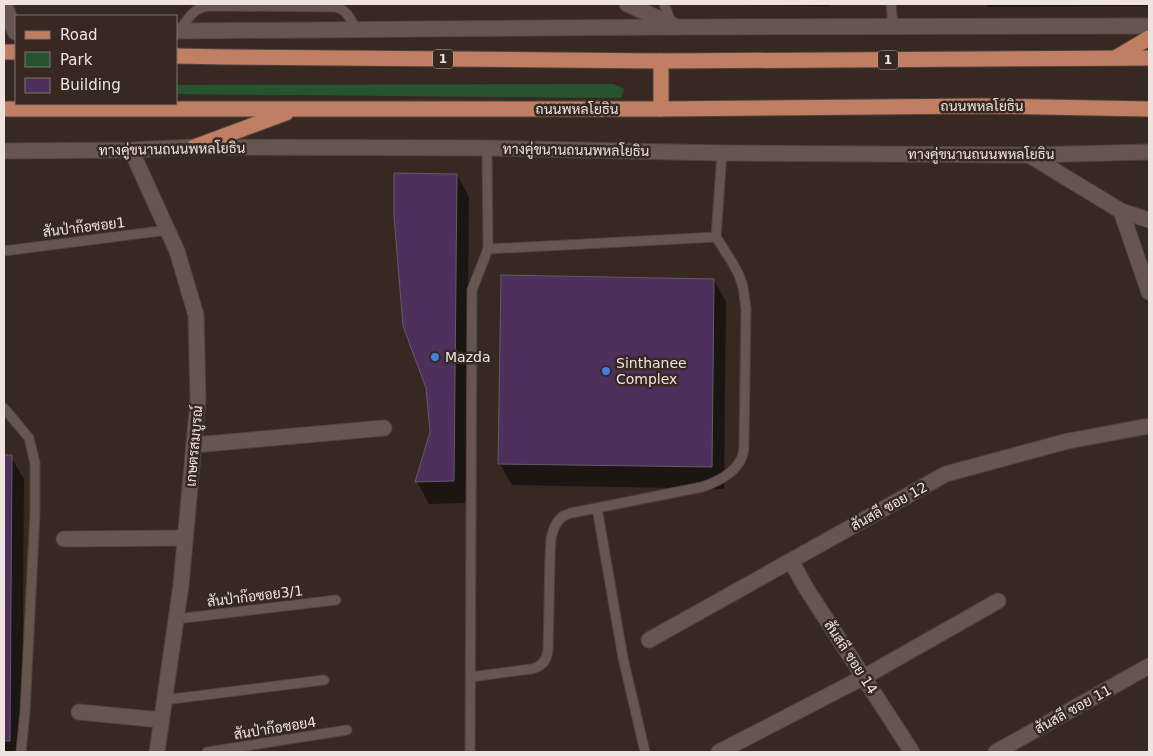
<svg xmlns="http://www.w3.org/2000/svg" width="1153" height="756" font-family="'DejaVu Sans',Sarabun,sans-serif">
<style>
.green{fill:#26542e}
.shadow{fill:#0007}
.building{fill:#4e305c;stroke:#645a69}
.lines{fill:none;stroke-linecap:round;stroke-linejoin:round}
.lane-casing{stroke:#50433e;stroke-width:11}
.street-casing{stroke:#50433e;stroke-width:17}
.secondary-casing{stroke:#50433e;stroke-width:17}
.primary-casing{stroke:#50433e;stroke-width:17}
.lane{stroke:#67564f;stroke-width:9}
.street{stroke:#67564f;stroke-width:15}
.secondary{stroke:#67564f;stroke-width:15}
.primary{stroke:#c07e62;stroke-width:15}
.shop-dot{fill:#3f7fe0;stroke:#372822;stroke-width:2}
.labels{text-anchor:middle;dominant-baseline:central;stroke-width:5;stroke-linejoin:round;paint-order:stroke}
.shield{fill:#372822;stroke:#b7aba6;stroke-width:1}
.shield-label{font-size:12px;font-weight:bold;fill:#eee3df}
.street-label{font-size:14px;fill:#eee3df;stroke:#372822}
.poi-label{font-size:14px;fill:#eee3df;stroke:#372822;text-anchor:start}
</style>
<rect width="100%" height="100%" fill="#372822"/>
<path class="green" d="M613,84L624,89L621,98L176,94V85Z"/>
<g class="shadow">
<path d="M737,4H830V6L738,5Z"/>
<path d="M986,4H1149V6L988,7Z"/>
<path d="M457,175L469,197L466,503L429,504L417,482L431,433Z"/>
<path d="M714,280L726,302L724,489L512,485L499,463Z"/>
<path d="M4,457H11L24,479L22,752H4Z"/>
</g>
<g class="building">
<path d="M394,173L457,174L454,481L415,482L430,432L426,388L403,326L394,216Z"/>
<path d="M501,275L714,279L712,467L498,464Z"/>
<path d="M4,455H12L10,741H4Z"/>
</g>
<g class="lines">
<defs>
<g id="lane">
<path d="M664,4L672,24"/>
<path d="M891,4L893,27"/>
<path d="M179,31C187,20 193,8 208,6L335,7C348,10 351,20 356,30"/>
<path d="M488,249L716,237"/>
<path d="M4,251L168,230"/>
<path d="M4,408L29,438L35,463V513L25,712L21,752"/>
<path d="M176,619L336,600"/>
<path d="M471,677L531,669C541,667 547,661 548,650L550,557L551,538L554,528L558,521L563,516L571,513L597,508"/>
<path d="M164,700L324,680"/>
<path d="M207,752L347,730"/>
<path d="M470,752L472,290L488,249L487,148"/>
<path d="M645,752L623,658L597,508L702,487C717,482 734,474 741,459C744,454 744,448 744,443L746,308L743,287L739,275L732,262L716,237L722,153"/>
</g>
<g id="street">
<path d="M131,150L177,251L196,315L198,400L181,585L157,752"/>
<path d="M1121,211L1149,292"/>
<path d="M194,445L384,428"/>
<path d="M64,539L185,538"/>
<path d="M791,561L806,588L912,752"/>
<path d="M649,640L946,474L1068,441L1149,426"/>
<path d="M79,712L161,720"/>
<path d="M719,752L864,677L998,601"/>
<path d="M996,752L1149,666"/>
</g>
<g id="secondary">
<path d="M4,4L15,32"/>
<path d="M627,4L673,25"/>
<path d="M176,31L678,27L1149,26"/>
<path d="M4,151L131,150L194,147L487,148L722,153L1029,155L1149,152"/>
<path d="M1029,155L1121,211L1149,220"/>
</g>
<g id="primary">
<path d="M4,52H16"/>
<path d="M176,56L226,57L661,61L1149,58"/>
<path d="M1117,57L1149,38"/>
<path d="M661,61V109"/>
<path d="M4,109H661L985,106L1149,109"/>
<path d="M194,147L286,113"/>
</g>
</defs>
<use href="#lane" class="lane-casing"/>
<use href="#street" class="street-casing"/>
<use href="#secondary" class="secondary-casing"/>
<use href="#primary" class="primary-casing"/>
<use href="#lane" class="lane"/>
<use href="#street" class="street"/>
<use href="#secondary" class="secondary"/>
<use href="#primary" class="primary"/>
</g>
<g class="shop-dot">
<circle cx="435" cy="357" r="5"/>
<circle cx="606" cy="371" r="5"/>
</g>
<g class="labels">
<g class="shield">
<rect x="433" y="49.5" width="20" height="19" rx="4"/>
<rect x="878" y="50.5" width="20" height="19" rx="4"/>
</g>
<g class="shield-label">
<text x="443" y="59">1</text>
<text x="888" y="60">1</text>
</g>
<g class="street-label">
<text x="982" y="106">ถนนพหลโยธิน</text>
<text x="577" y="109">ถนนพหลโยธิน</text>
<text transform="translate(172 149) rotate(-1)">ทางคู่ขนานถนนพหลโยธิน</text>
<text transform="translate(576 150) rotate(1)">ทางคู่ขนานถนนพหลโยธิน</text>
<text x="981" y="154">ทางคู่ขนานถนนพหลโยธิน</text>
<text transform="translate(84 227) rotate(-7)">สันป่าก๊อซอย1</text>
<text transform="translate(194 446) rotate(-85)">เกษตรสมบูรณ์</text>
<text transform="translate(889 506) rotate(-29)">สันสลี ซอย 12</text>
<text transform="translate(255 596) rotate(-7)">สันป่าก๊อซอย3/1</text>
<text transform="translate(851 657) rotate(57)">สันสลี ซอย 14</text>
<text transform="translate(1073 709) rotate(-29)">สันสลี ซอย 11</text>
<text transform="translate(275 728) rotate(-9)">สันป่าก๊อซอย4</text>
</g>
<g class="poi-label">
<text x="445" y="357">Mazda</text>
<text x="616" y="363">Sinthanee<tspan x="616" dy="16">Complex</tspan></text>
</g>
</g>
<rect width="1153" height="756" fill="none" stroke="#eee3df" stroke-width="10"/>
<rect x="15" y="15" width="162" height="90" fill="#372822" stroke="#80736e"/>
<rect x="25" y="31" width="25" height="8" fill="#c07e62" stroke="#80736e"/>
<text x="60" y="40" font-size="15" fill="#eee3df">Road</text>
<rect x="25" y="52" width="25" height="15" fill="#26542e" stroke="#80736e"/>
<text x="60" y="65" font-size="15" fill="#eee3df">Park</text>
<rect x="25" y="78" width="25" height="15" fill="#4e305c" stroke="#80736e"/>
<text x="60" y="90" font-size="15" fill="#eee3df">Building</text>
</svg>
